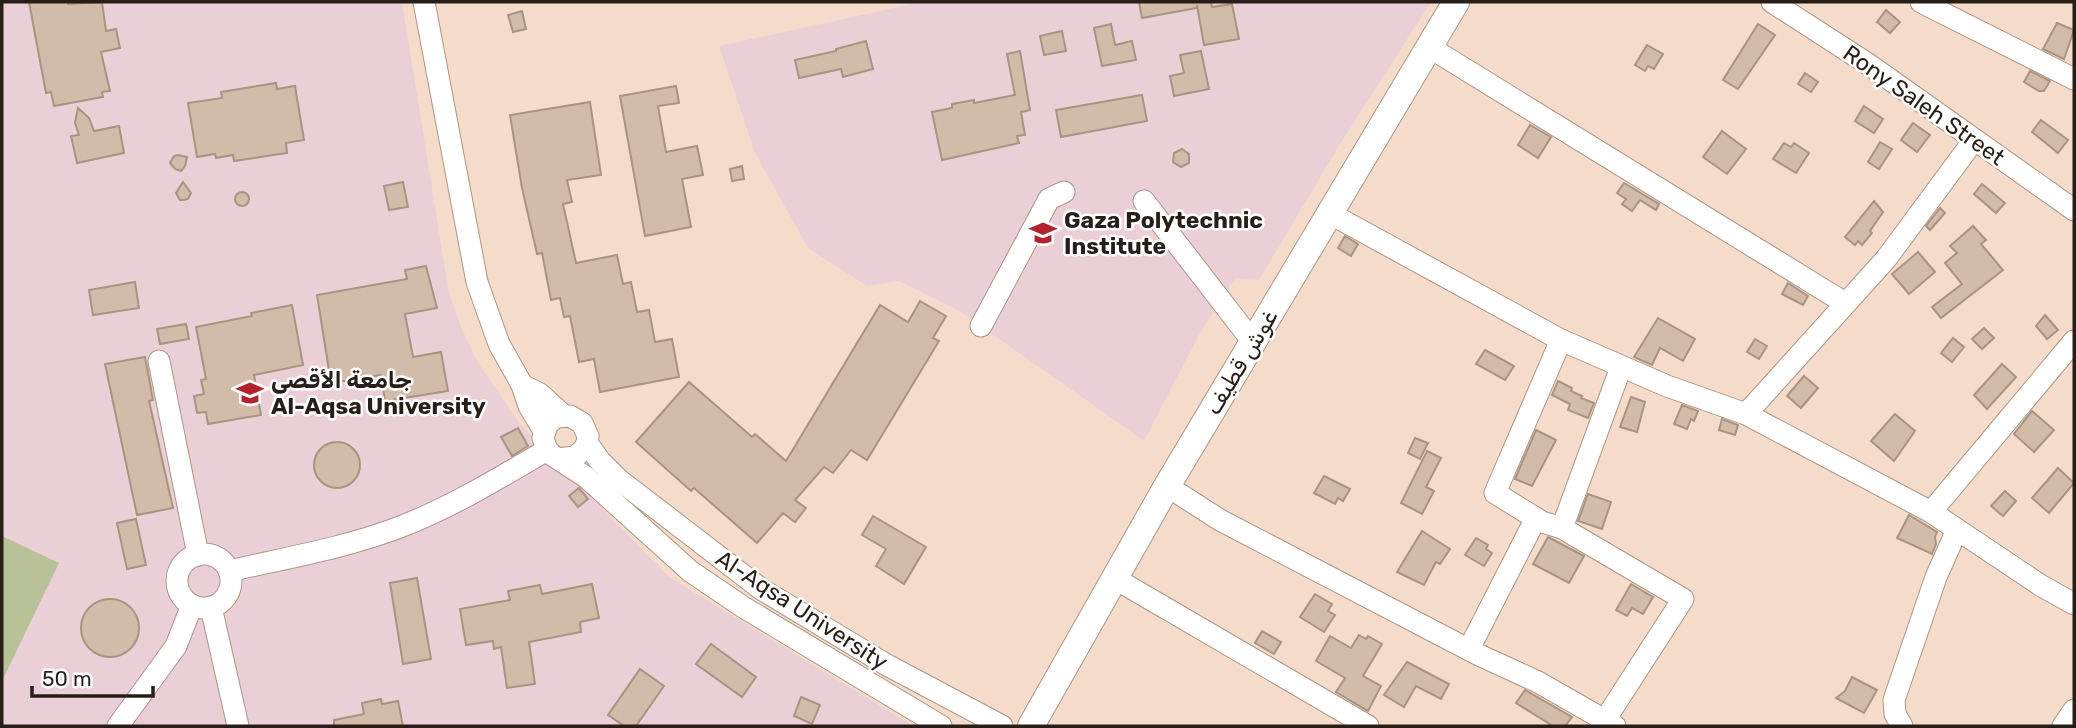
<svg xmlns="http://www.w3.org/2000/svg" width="2076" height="728" font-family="Rubik,Cairo,sans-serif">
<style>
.education{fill:#ead0d6}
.green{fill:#b8c197}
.building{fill:#d3bba9;stroke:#a99381;stroke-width:2}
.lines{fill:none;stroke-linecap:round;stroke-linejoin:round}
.minor-casing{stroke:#ac9584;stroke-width:23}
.major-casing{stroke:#ac9584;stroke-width:28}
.minor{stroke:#fff;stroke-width:21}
.major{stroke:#fff;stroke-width:26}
.labels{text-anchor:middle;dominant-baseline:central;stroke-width:5;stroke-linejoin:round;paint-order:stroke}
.street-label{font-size:23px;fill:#271e17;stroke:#fff}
.poi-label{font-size:23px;font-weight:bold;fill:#271e17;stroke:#fff;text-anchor:start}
</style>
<rect width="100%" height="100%" fill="#f5dcca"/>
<g class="education">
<path d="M2,2H402L449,293L461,327L477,361L520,424L669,577L913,726H2Z"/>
<path d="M921,2H1431L1340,144L1259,280L1235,279L1200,333L1144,441L961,312L899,281L867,286L808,248L755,153L719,46Z"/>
</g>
<path class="green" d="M2,536L59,563L2,681Z"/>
<g class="building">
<path d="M29,2H68V4L102,2L106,31L116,29L120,48L101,52L110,91L102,92L103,97L54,106L51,92L46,93Z"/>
<path d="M1139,2H1211L1212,7L1232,4L1239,39L1204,45L1197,5V8L1142,18Z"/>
<path d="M1886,10L1900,22L1890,33L1877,22Z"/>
<path d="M522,11L526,29L513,32L508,15Z"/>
<path d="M2057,23L2074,30L2064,59L2043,49Z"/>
<path d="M1111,24L1115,45L1132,41L1136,60L1102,66L1094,28Z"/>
<path d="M1758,24L1775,35L1738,89L1723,80Z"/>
<path d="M1062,31L1066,51L1044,55L1040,36Z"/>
<path d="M866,41L873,69L843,77L841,69L799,78L795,60L836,51V49Z"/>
<path d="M1647,45L1663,54L1654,69L1648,66L1645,71L1635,65Z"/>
<path d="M1020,51L1030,110L1021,112L1025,135L1017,136L1019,143L942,160L932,112L952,108V104L974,100V103L1015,95L1007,54Z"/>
<path d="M1201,51L1209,89L1174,96L1170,76L1184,73L1180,55Z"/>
<path d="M2030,71L2050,81L2044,91H2039L2024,82Z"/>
<path d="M1805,73L1818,82L1811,92L1798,84Z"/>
<path d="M276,83L277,89L295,86L304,140L286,143L287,153L234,161L233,155L216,158L215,154L197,157L188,103L222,98L221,92Z"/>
<path d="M676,86L679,103L658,106L666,152L697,146L703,175L682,179L691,227L645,236L620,96Z"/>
<path d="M1142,95L1147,121L1061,137L1056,110Z"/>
<path d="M590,102L601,175L567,180L572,202L563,204L576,263L617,255L623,284L631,282L637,312L649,310L655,342L672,339L679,377L600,392L594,359L579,362L570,316L564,317L560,298L551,300L542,253L537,254L522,188L510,115Z"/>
<path d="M1864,106L1883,119L1874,133L1855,121Z"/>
<path d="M78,108L89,118L94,131L119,126L124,153L77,163L71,136L79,135L75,123Z"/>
<path d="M2041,120L2068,140L2058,153L2032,132Z"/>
<path d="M1913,123L1930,135L1917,152L1901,140Z"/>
<path d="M1530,125L1551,137L1538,158L1518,145Z"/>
<path d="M1722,131L1746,149L1727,174L1703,157Z"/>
<path d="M1880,142L1892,149L1879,169L1868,162Z"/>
<path d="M1784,143L1791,147L1794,143L1809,153L1796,173L1773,159Z"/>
<path d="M1182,149L1189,154V163L1181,167L1173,162L1174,153Z"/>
<path d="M178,155L187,157L185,166L181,171L175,169L170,163L174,156Z"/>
<path d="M742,166L744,179L732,181L730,169Z"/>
<path d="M183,182L191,193L188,199L184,200H180L176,193Z"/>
<path d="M403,182L408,207L389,210L384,186Z"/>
<path d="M1624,183L1659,204L1656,210L1640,200L1632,211L1622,204L1626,199L1617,193Z"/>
<path d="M1982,184L2005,203L1996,213L1974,194Z"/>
<circle cx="242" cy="199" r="7"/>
<path d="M1874,201L1883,212L1870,231L1872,233L1862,245L1858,241L1855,245L1845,237Z"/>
<path d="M1940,208L1945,213L1930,230L1926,226Z"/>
<path d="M1973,226L1986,240L1981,244L2003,270L1941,318L1932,307L1962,284L1945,263L1957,253L1950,246Z"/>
<path d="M1345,236L1358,244L1351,256L1338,248Z"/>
<path d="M1918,252L1935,272L1909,294L1892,274Z"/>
<path d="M426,266L437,308L405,314L413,357L441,352L448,391L385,401L381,375L331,383L317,295L407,279L405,270Z"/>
<path d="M135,282L139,308L93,315L89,290Z"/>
<path d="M1788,283L1808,296L1803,305L1782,294Z"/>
<path d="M920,301L946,316L933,338L939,341L867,460L851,450L833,473L824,467L795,500L806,508L795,522L783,513L757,543L694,488L691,491L636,442L689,382L752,437L755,434L786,461L880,305L908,322Z"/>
<path d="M292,305L303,365L254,375L261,415L208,424L206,412L197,413L194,396L204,394L201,380L206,379L196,327L252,316L251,313Z"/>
<path d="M2045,315L2058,330L2047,339L2036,326Z"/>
<path d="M1658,318L1695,339L1683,361L1660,348L1652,365L1634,357Z"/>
<path d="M186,324L189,339L160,344L157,329Z"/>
<path d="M1984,328L1994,338L1982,349L1972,339Z"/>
<path d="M1953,338L1964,347L1952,362L1941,353Z"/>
<path d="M1755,339L1767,346L1759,359L1747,352Z"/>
<path d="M1485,350L1514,366L1505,380L1476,364Z"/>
<path d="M145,357L153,400L149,401L173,508L137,515L105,364Z"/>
<path d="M2002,364L2016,377L1987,409L1974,395Z"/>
<path d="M1804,376L1818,388L1801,408L1787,396Z"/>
<path d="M1558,381L1572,388L1571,391L1582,396L1581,398L1594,403L1588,418L1568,410L1570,404L1552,395Z"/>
<path d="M1631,397L1645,402L1637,432L1620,427Z"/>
<path d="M1682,405L1698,411L1694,421L1691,419L1687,429L1674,424Z"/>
<path d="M2032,411L2054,430L2034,452L2014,434Z"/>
<path d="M1895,414L1915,431L1894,461L1871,441Z"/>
<path d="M1722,419L1738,425L1735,435L1719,430Z"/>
<path d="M518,428L528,446L512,456L501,437Z"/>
<path d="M1536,430L1556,440L1532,486L1515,479Z"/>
<path d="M1415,438L1428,443L1420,459L1408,453Z"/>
<circle cx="337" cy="465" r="23"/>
<path d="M1427,451L1441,458L1426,487L1434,491L1422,514L1401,503Z"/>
<path d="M2058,468L2074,483L2049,513L2032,498Z"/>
<path d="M1324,476L1350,489L1343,501L1338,498L1335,504L1314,493Z"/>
<path d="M579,488L588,499L578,507L569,496Z"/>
<path d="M2005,491L2016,501L2003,516L1991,506Z"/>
<path d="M1588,494L1611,502L1602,529L1578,521Z"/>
<path d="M1909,515L1937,532L1935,537L1936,544L1932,554L1897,538Z"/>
<path d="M873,516L926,547L904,584L876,566L886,549L862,535Z"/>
<path d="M136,519L146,565L127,569L117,523Z"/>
<path d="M1422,531L1450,549L1440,564L1436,562L1424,585L1397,572Z"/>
<path d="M1548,537L1584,556L1569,583L1533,564Z"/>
<path d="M1476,538L1488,545L1486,549L1492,553L1484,566L1465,555Z"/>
<path d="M417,578L431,659L403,664L390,583Z"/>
<path d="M592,584L599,618L580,622L581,632L529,642L535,684L507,688L501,647L494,649L493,641L466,645L460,609L510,600L508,591L540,585L542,594Z"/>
<path d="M1631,584L1653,597L1643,614L1632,608L1627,616L1616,610Z"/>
<path d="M1315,594L1332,604L1328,611L1335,615L1324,632L1300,617Z"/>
<circle cx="110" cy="628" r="29"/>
<path d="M1262,631L1281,642L1274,654L1255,643Z"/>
<path d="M1359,635L1366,639L1368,636L1382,644L1363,676L1381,686L1368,711L1336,692L1345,678L1316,661L1330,636L1351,648Z"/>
<path d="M711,644L756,677L742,697L696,664Z"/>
<path d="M1407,662L1449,684L1441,699L1416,686L1404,707L1384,695Z"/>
<path d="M640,669L664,686L636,726H624L608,715Z"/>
<path d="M1852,677L1877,690L1864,713L1836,698L1845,691Z"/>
<path d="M1525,690L1532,694L1572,717L1565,726H1553L1516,703Z"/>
<path d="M801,697L820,705L812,724L794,716Z"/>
<path d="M381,699L382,704L398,701L403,726H334V720L364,714L362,703Z"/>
</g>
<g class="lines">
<defs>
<g id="minor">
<path d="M424,2L477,282L499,344L522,385L529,406L544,431"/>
<path d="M1772,2L1868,64L2074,210"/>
<path d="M1921,2L2074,79"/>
<path d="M1429,47L1845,303"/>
<path d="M1144,201L1253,342"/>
<path d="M1329,213L1561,340L1667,386L1746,414L1931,512L2040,585L2074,604"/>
<path d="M981,326L1049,199L1064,192"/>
<path d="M1561,340L1495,493L1542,522L1562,528L1683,599L1601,726"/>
<path d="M159,361L198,555"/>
<path d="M522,385L540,394L563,415"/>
<path d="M1746,414L1886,259L1974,140"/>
<path d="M587,443L600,461L618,479L761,589L887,665L1002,726"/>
<path d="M558,459L575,457L584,449L587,443L588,436L582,423L570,416L556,417L547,425L543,438L547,450L552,455L586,477L690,571L743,607L941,726"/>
<path d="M1167,486L1220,520L1479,655L1538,682L1615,726"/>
<path d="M1931,512L2074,341"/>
<path d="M1562,528L1621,367"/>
<circle cx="204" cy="581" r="27"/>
<path d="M229,571C286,558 345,548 400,527C452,507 499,478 547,450"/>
<path d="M1114,578L1368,726"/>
<path d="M211,607L238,726"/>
<path d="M1469,649L1536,518"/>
<path d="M118,726L176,646L192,605"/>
<path d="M1902,726L1895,714L1894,700L1936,577L1957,530"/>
<path d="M2063,726L2074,710"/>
</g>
<path id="major" d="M1031,726L1167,486L1456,2"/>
</defs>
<use href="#minor" class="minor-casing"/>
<use href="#major" class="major-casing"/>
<use href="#minor" class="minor"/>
<use href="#major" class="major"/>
</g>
<defs>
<symbol id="university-bare" viewBox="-9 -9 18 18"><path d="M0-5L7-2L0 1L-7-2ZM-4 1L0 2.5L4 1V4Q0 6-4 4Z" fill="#b3212e" stroke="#fff" stroke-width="2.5" paint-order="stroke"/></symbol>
</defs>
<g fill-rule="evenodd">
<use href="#university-bare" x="1024" y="214" width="38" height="38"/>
<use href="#university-bare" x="231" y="374" width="38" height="38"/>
</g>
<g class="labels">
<g class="street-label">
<text transform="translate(1924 105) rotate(35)">Rony Saleh Street</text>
<text transform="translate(1241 362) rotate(-59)">غوش قطيف</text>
<text transform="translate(802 610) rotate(33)">Al-Aqsa University</text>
</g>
<g class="poi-label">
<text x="1064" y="220">Gaza Polytechnic<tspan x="1064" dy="26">Institute</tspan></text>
<text x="271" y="380">جامعة الأقصى<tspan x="271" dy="26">Al-Aqsa University</tspan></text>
</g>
</g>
<rect width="2076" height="728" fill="none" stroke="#271e17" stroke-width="7"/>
<path d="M32 686v10h121v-10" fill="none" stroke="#271e17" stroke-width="3.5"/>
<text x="42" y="686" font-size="21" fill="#271e17" stroke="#ffffff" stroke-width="5" paint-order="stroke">50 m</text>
</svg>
